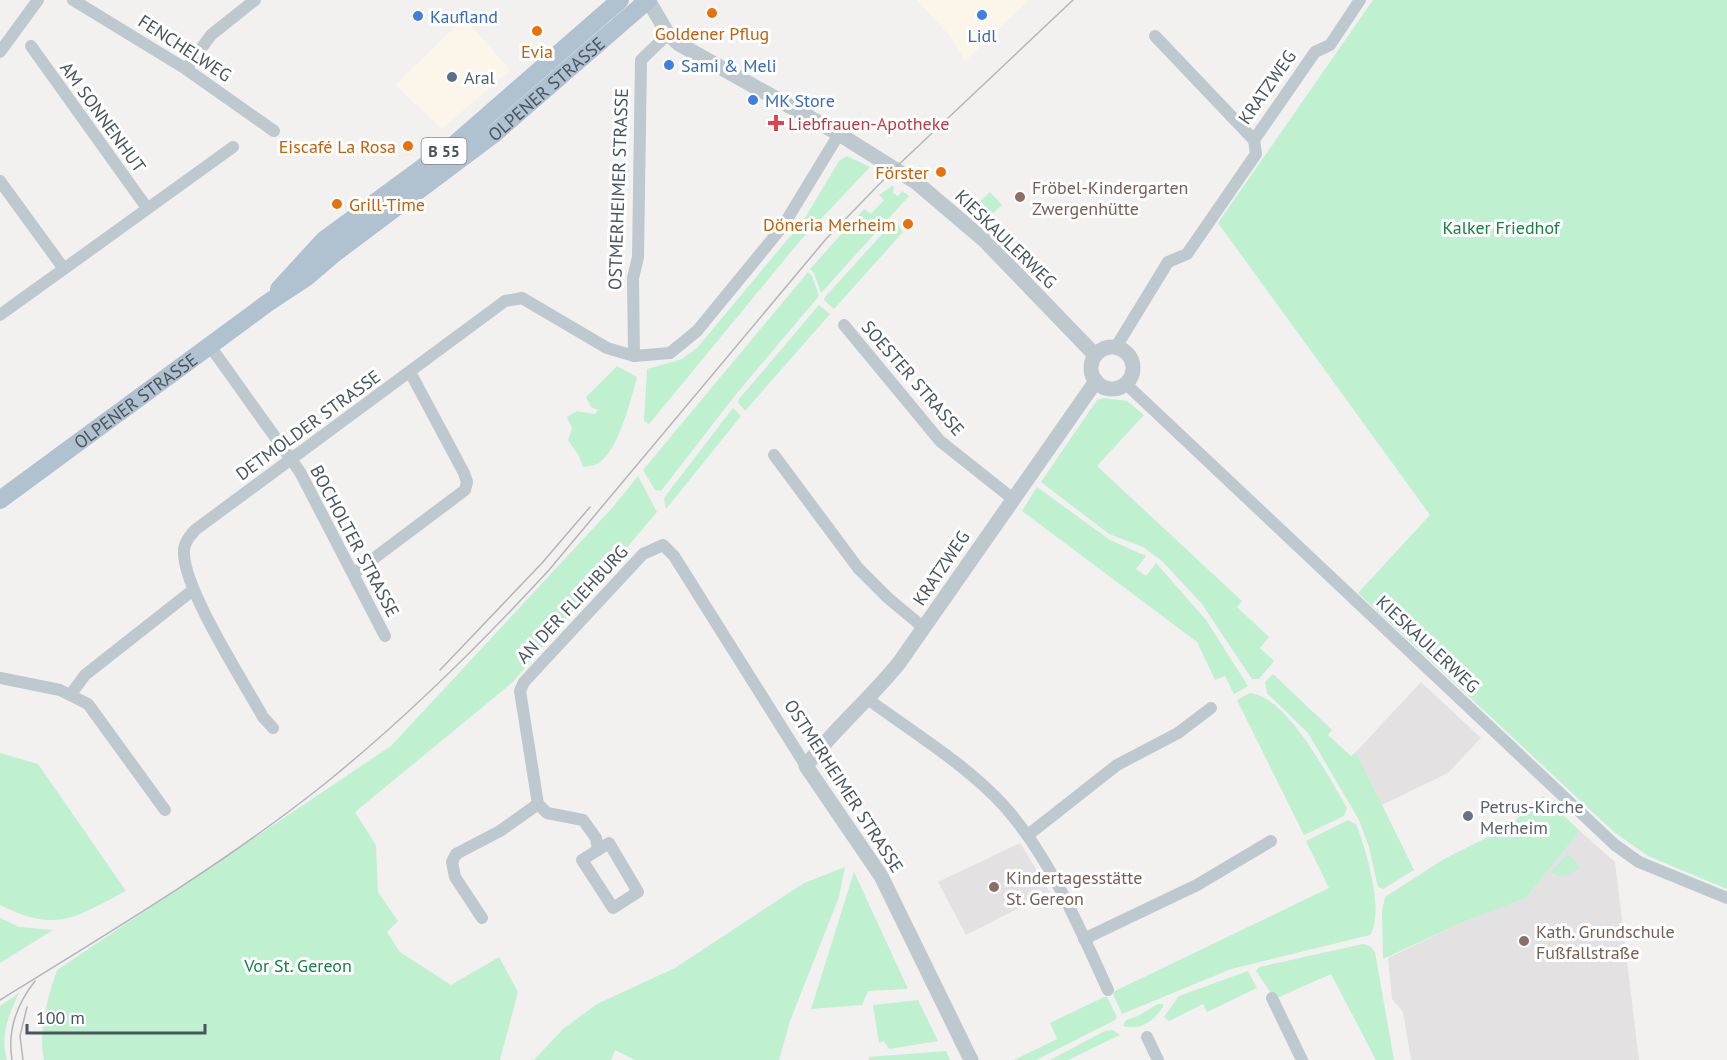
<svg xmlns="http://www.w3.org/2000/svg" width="1727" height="1060" font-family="'PT Sans',sans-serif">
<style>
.commercial{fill:#fcf6ea}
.education{fill:#e4e1e2}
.green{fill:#bff0d0}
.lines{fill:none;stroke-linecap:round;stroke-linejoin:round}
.minor{stroke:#bec8cf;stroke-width:12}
.tertiary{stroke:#bec8cf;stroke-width:15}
.primary{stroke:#b0c1cf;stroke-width:18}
.tram{stroke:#b2b6ba;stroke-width:1.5}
.food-dot{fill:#e8710a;stroke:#fff;stroke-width:2}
.shop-dot{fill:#3f7fe0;stroke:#fff;stroke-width:2}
.service-dot{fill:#5c6f8a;stroke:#fff;stroke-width:2}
.health-dot{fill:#e0444e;stroke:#fff;stroke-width:2}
.education-dot{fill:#8d6e63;stroke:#fff;stroke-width:2}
.worship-dot{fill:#6b7280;stroke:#fff;stroke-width:2}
.labels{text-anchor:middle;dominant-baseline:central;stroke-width:6;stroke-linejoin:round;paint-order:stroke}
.shield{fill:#fff;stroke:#7f878e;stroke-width:1.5}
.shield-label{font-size:16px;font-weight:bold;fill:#48545e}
.shop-label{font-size:18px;fill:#366cbe;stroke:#fff;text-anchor:start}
.food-label{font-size:18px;fill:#c56008;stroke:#fff;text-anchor:end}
.street-label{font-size:18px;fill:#48545e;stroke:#fff}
.service-label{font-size:18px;fill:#4e5e75;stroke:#fff;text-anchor:start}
.health-label{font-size:18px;fill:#be3a42;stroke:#fff;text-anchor:start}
.education-label{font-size:18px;fill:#785e54;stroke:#fff;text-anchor:start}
.park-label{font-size:18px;fill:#178148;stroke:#fff}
.worship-label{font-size:18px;fill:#5b616d;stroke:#fff;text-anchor:start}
</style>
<rect width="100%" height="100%" fill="#f3f0f0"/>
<g class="commercial">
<path d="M917,0H1029L965,61L951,37Z"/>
<path d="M464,18L510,70L442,129L395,85Z"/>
</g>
<g class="education">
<path d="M1421,682L1481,738L1448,773L1382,805L1356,752Z"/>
<path d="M1580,831L1615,862L1639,1060H1411L1403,1012L1392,999L1388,958L1461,923L1526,898Z"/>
<path d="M1020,843L1050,892L966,935L938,882Z"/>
</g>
<g class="green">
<path d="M1373,0H1727V889L1648,856L1614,832L1358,593L1430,515L1218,223Z"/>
<path d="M847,156L870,167L799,242L649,424L644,421L647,369L682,359L697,348L803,221L839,161Z"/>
<path d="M892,186H894L893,193L898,196L902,191L909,196L821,293L814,273L810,269L864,209L871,214L884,200L879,195Z"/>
<path d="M990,192L1002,205L991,215L979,202Z"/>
<path d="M895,220L903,232L834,309L824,300L825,297Z"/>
<path d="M808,272L812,276L819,296L737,393L661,491L655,490L643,470Z"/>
<path d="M819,305L830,314L745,411L738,402L739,399Z"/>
<path d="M617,366L637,377C631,399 618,453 597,464C593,466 587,466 583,467L579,456L568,440L572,428L567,417L577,411L595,414L598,410L591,407L586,397Z"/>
<path d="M1104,398L1127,401L1144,415L1097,466L1242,601L1237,607L1269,637L1260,648L1274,661L1259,679H1252L1202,604L1162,561L1143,547L1109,534L1041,482L1097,400Z"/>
<path d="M733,408L741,416L666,509L664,499L667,494Z"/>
<path d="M638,476L657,512L513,682L355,812L376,845L378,892L398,921L387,932L400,952L451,985L499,957L518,992L500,1060H44C38,1032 48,996 57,970L391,746L613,507Z"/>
<path d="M1037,487L1110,540L1146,556L1136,569L1146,576L1156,563L1206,620L1248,686L1234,694L1225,676L1215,680L1197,642L1022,511Z"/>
<path d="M1273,674L1332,730L1328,735L1351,756L1356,752L1414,870L1383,889L1378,887L1369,847L1359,820L1308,733L1267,693L1265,682Z"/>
<path d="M1250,693C1288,697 1329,778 1347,808L1344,816L1304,835L1237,700Z"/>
<path d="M0,753L38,764L126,891C74,918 57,933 0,905Z"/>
<path d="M1543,796L1580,831L1526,898L1461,923L1383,959L1382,911L1385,897L1444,859L1508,827Z"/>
<path d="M1348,820L1356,824C1366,849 1385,912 1370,935L1231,969L1122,1014L1113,994L1115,991L1329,888L1306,841Z"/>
<path d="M1568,854L1581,867C1571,873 1561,881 1551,872Z"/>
<path d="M845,867L839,897L790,1021L779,1060H635L615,1050L611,1060H534L563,1029L597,1004L675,968L804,883Z"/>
<path d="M854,872L908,989L868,991L862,1005L811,1009Z"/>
<path d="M0,918L19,927L53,930L0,963Z"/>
<path d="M1363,944L1370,946L1375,952L1394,1060H1376L1331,974L1279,997L1271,993L1256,971L1259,967Z"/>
<path d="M1248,971L1257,988L1207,1012L1203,1004L1169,1021L1164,1017L1179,996Z"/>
<path d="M19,993C8,1016 0,1035 7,1060H0V1006Z"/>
<path d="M1104,997H1107L1117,1017L1115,1020L1036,1060H1014L1057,1039L1050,1023Z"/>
<path d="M918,1000L938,1041L889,1049L884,1041L879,1043L873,1005Z"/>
<path d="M1158,1004H1163V1007C1154,1020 1142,1031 1123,1026L1126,1020L1138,1016Z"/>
<path d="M1113,1030L1120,1035L1068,1060H1050L1105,1031Z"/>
<path d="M946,1051L950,1060H869V1057Z"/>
</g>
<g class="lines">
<g class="minor">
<path d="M73,0L186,69L274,131"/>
<path d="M1155,36L1254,140"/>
<path d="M31,46L147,208"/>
<path d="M0,52L38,0"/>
<path d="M186,69L211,35L255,0"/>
<path d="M0,181L64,269"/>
<path d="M0,315L233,147"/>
<path d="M844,325L940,441L1013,499"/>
<path d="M210,346L300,472L385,636"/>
<path d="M1116,347L1168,262L1187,254L1256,154L1254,140L1315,52L1330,45L1360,0"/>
<path d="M634,356L633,278L638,257L641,60L668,34"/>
<path d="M1126,384L1615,845L1639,862L1727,898"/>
<path d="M774,455L858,568L888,598L924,628"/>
<path d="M353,574L465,490L467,482L464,473L410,372"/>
<path d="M0,678L60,690L88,704L165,810"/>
<path d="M71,694L85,675L193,590"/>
<path d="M869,700C914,733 967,765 1005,807C1051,859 1079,927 1108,990"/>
<path d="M273,728L263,717C243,681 185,591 184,554C183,544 189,537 195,530L505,301L522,298L607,348L634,356L670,353L697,331L783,226L839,134"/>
<path d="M1028,835L1117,765L1178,733L1211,708"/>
<path d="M609,843L638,892L613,908L582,860Z"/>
<path d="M598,850L596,838L583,820L547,813L538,804L520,691L524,682L643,554L663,545L674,556L806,766"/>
<path d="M482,918L455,877L452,862L456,854L500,831L538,804"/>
<path d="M1084,939L1197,885L1271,841"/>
<path d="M1272,998L1302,1060"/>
<path d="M1147,1037L1158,1060"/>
</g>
<g class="tertiary">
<path d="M648,0L668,34L679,44L839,134L917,183L984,240L1095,355"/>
<circle cx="1112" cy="368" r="21"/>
<path d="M971,1060L881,876L806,766C834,729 870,699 899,663L1096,381"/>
</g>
<g class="primary">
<path d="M279,289L324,240L456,143L620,0"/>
<path id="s1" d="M0,500L269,302L307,277L335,253L495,133L648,0"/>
</g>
<g class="tram">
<path d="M440,670L542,563L590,507"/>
<path d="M0,1000C110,932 221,866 322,786C404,720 478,647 549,570L826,239L894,169L1073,0"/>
<path d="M12,1060C7,1030 17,1004 35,981"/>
<path d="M23,1060L20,1036L27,1007"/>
</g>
</g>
<g class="food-dot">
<circle cx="712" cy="13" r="6"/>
<circle cx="537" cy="31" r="6"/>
<circle cx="408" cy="146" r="6"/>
<circle cx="941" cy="172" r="6"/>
<circle cx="337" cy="204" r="6"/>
<circle cx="908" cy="224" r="6"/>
</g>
<g class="shop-dot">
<circle cx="982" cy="15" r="6"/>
<circle cx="418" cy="16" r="6"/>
<circle cx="669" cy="65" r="6"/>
<circle cx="753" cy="100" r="6"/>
</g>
<circle class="service-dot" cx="452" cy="77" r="6"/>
<path class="health-dot" d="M773 114h6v6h6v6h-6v6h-6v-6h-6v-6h6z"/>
<g class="education-dot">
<circle cx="1020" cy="197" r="6"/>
<circle cx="994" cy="887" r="6"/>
<circle cx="1524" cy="941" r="6"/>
</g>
<circle class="worship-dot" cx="1468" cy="816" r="6"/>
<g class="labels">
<rect class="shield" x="421.5" y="138" width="45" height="26" rx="4.5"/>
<g class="shield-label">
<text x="444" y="151">B 55</text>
</g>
<g class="shop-label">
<text x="430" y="16">Kaufland</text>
<text x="982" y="35" text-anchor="middle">Lidl</text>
<text x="681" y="65">Sami &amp; Meli</text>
<text x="765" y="100">MK Store</text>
</g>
<g class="food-label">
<text x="712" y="33" text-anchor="middle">Goldener Pflug</text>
<text x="537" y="51" text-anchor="middle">Evia</text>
<text x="396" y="146">Eiscafé La Rosa</text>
<text x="929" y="172">Förster</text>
<text x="349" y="204" text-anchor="start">Grill-Time</text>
<text x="896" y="224">Döneria Merheim</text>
</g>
<g class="street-label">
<text transform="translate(185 48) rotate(33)">FENCHELWEG</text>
<text transform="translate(1267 87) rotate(-55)">KRATZWEG</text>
<text stroke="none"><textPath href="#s1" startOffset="684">OLPENER STRASSE</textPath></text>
<text transform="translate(103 117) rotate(54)">AM SONNENHUT</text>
<text transform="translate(618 189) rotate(-88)">OSTMERHEIMER STRASSE</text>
<text transform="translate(1006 239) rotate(44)">KIESKAULERWEG</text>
<text transform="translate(913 378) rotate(49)">SOESTER STRASSE</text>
<text stroke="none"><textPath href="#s1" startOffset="168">OLPENER STRASSE</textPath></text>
<text transform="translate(308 425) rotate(-36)">DETMOLDER STRASSE</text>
<text transform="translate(355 541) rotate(62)">BOCHOLTER STRASSE</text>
<text transform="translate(941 568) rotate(-56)">KRATZWEG</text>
<text transform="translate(572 604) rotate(-47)">AN DER FLIEHBURG</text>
<text transform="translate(1428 644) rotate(43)">KIESKAULERWEG</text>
<text transform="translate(844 786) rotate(57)">OSTMERHEIMER STRASSE</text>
</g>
<g class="service-label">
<text x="464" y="77">Aral</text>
</g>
<g class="health-label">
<text x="788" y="123">Liebfrauen-Apotheke</text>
</g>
<g class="education-label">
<text x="1032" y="187">Fröbel-Kindergarten<tspan x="1032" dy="21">Zwergenhütte</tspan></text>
<text x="1006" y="877">Kindertagesstätte<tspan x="1006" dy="21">St. Gereon</tspan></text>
<text x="1536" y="931">Kath. Grundschule<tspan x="1536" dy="21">Fußfallstraße</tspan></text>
</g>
<g class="park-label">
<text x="1501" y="227">Kalker Friedhof</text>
<text x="298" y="965">Vor St. Gereon</text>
</g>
<g class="worship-label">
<text x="1480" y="806">Petrus-Kirche<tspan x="1480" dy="21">Merheim</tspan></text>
</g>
</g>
<path d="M27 1024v9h178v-9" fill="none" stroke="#48545e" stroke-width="3"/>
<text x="36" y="1024" font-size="18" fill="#48545e" stroke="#ffffff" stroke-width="4.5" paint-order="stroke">100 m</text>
</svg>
